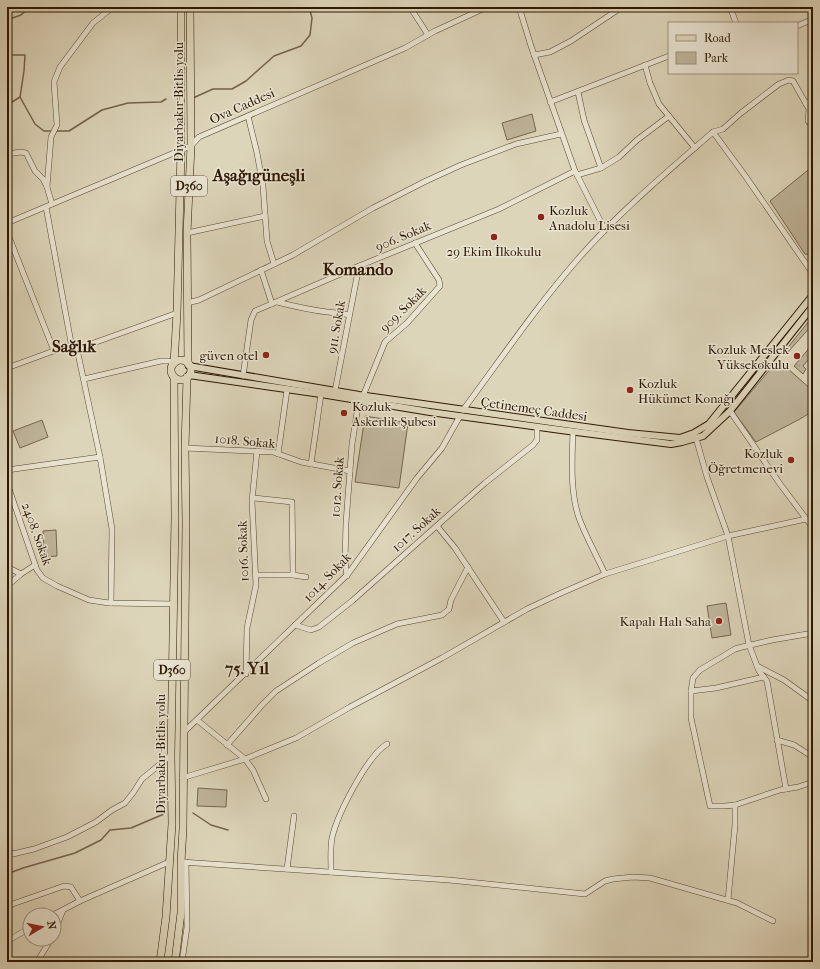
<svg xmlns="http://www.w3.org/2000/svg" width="820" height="969" font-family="'IM FELL French Canon',serif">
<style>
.grass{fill:url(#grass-tufts);stroke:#76664e}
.green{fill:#bfb59b;stroke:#76664e}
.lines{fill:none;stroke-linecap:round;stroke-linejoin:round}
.stream{stroke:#74624a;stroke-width:1.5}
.minor-casing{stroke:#5a462f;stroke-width:6}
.major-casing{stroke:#2e1701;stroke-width:8}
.highway-casing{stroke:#2e1701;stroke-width:8}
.minor{stroke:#e9e4d2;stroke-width:5}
.major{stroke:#ddd5ba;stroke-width:6}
.highway{stroke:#ddd5ba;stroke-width:7}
.poi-dot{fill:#8f2418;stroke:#e9e4d2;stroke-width:1.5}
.labels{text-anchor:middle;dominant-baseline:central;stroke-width:3;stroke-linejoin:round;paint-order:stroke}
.shield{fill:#e9e4d2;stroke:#665440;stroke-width:1}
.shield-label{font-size:12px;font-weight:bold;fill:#2e1701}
.street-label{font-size:13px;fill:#2e1701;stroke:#e9e4d2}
.poi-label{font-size:13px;fill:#2e1701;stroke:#e9e4d2;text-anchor:end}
.district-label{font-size:17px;font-weight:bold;fill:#2e1701;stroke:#e9e4d2}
</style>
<defs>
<pattern id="grass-tufts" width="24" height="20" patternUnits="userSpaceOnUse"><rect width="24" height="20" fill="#bfb59b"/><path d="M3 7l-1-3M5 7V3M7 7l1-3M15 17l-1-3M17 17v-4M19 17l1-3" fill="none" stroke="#a49b84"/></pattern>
</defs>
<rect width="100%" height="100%" fill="#ddd5ba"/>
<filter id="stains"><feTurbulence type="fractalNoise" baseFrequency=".005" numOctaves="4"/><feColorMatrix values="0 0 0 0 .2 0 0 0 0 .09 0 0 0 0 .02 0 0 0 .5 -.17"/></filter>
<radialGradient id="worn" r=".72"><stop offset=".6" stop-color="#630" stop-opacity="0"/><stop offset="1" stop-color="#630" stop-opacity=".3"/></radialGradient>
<g class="grass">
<path d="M813,316V324L788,352L785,351Z"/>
<path d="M812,345L813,346V354L803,366L806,369L803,374L794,366Z"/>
</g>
<g class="green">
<path d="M532,114L536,131L507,140L502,123Z"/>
<path d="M813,166V255L805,254L770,201Z"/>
<path d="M778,360L813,391V411L800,419L756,442L734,412Z"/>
<path d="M365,416L408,423L399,488L355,482Z"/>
<path d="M42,420L48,437L20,448L13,431Z"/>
<path d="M56,530L57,556L44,557L43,531Z"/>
<path d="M726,603L731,635L712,638L707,606Z"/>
<path d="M198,788L227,790L226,807L197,806Z"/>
</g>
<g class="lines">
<g class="stream">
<path d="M7,20L21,15L30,7"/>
<path d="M7,55H25L24,71L20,97L35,124L44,131H51"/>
<path d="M193,98L213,89H232L246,81L274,56L301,46L310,35L312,18L309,7"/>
<path d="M7,101L12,102L20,97"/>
<path d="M55,131H69L102,110L128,103L161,102L166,99"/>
<path d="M193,813L211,825L228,830"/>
<path d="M7,874L23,868L75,853L101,840L110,830L131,828L164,814"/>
</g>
<defs>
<g id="minor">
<path d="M410,7L428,35"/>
<path d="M519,7L531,46L575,171L605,230"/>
<path d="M730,7L736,23"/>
<path d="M797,26L813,19"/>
<path d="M534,55L550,52L571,41L622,7"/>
<path d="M645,65L650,83L659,104L695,148"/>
<path d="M578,92L584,120L601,168"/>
<path d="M550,102L669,56"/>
<path d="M806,104L813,100"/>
<path d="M248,116L257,153L263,186L267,241L274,264"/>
<path d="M713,132L746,177L813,274"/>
<path d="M7,154L21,152L26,153L35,171L43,179L47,187L52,204"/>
<path d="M577,175L601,168L619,157L637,140L669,116"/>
<path d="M47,187L51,137L57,125L54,82L60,67L93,23L113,7"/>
<path d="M46,207L72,348"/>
<path d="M7,223L181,150L191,146L199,137L405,48L435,31L487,7"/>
<path d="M7,232L54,351"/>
<path d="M187,233L265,216"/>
<path d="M261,270L272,304"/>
<path d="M277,302C293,306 310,310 327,312C335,313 341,313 349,315"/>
<path d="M187,303L199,300L293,255L373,208L426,181L461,165L516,144L561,134"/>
<path d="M77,349L100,457L112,529L111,603"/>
<path d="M7,368L67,346L77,349L177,313"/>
<path d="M243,376L251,320L255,311L359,266L499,209L575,171"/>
<path d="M84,379L161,361H169L174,363"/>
<path d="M335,391L359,266"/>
<path d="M363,396L385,342L407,323L440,286L439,280L415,243"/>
<path d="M463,410C501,359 536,307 578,259C618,213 666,173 713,132L723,129L741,113L779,84L789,80L793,81L809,109L808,121L813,127"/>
<path d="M730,411L780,484L813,528"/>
<path d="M573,432C572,459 570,492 579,518C586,537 597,556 605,574"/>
<path d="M696,438L707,477L728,536L749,645L759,671L767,681L786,789"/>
<path d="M185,448L273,452L301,462L350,471"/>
<path d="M278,454L287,390"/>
<path d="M311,464L321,394"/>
<path d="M7,470L100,457"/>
<path d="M7,483L37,570L43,578L57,586L89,600L109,603L173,604"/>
<path d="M253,498L292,502L293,575"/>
<path d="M437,526L455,548L504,622"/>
<path d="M7,567L21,574"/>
<path d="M256,575H293L306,577"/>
<path d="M347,576L345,561L346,523L352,444L359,400"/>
<path d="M7,586L21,574L35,565"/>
<path d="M295,625L311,630L319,627L352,601L485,483L533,445L537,440V427"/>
<path d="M757,666L784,680L813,701"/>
<path d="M246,674L247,628L256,585L252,501L257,451"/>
<path d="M764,677L716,688L691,691L693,678L700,670L735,649L742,647L772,640L813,633"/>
<path d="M691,691V718L710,806H725L735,805L780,790L798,787L813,782"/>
<path d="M197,720L245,759L253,770L266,799"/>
<path d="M184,732L348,574L417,478L442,448L460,416"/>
<path d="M777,740L794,745L813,757"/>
<path d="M227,745L262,705L276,691L319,663L353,643L397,624L442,615L449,609L451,600L468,567"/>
<path d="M182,778L245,759L296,738L350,707L442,658L527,609L559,594L605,574L728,536L806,519"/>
<path d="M7,851L13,854L34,849L67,837L96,822L112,810L125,803L133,793L142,779L171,755"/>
<path d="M181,862L449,880L585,894L605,881L613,879L633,877L650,878L737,903L773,921"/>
<path d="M287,869L294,816"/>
<path d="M331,872C331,861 330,849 332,838C337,815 367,756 387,744"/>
<path d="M728,900L735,825V805"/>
<path d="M7,906L64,886L71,887L80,901"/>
<path d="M53,915L80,901L169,862"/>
<path d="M54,933L63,910"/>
<path d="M7,941L30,928"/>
<path d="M37,962L51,939"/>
<path d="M182,962L187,927L186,862"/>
</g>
<g id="major">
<path d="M189,366L359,395L628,433L680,438L694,433L709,424L813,295"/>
<path d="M189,375L321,394L430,412L561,430L671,444L682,442L703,436L730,411L813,306"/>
</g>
<g id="highway">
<circle cx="181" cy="370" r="10"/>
<path d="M174,363L177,313L181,150V7"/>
<path d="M188,364L187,233L191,146L190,7"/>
<path d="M160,962L166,917L172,824L171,755L175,518L174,377"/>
<path d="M175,962L181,913V862L183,829L186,523L185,448L187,377"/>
</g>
</defs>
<use href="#minor" class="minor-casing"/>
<use href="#major" class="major-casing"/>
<use href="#highway" class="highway-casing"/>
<use href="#minor" class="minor"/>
<use href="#major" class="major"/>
<use href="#highway" class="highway"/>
</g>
<g class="poi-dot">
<circle cx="541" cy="217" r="4"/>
<circle cx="494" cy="237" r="4"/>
<circle cx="266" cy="355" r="4"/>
<circle cx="797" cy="356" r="4"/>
<circle cx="630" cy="390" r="4"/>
<circle cx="344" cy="413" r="4"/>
<circle cx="791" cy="460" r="4"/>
<circle cx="719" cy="621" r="4"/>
</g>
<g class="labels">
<g class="shield">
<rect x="171" y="176" width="36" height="20" rx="3"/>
<rect x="154" y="660" width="36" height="20" rx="3"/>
</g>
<g class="shield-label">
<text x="189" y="186">D360</text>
<text x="172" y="670">D360</text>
</g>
<g class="street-label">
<text transform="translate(178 102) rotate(-90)">Diyarbakır-Bitlis yolu</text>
<text transform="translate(242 106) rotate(-24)">Ova Caddesi</text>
<text transform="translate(403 236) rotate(-23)">906. Sokak</text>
<text transform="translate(403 309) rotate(-45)">909. Sokak</text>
<text transform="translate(336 327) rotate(-80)">911. Sokak</text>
<text transform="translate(534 409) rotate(8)">Çetinemeç Caddesi</text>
<text transform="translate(245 441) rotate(5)">1018. Sokak</text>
<text transform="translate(337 487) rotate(-86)">1012. Sokak</text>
<text transform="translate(416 529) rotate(-42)">1017. Sokak</text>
<text transform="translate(37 534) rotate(70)">2408. Sokak</text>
<text transform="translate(243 551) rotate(-92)">1016. Sokak</text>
<text transform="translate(327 577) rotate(-46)">1014. Sokak</text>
<text transform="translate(160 754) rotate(-90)">Diyarbakır-Bitlis yolu</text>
</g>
<g class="poi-label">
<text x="549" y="210" text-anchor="start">Kozluk<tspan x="549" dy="15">Anadolu Lisesi</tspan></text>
<text x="494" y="251" text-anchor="middle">29 Ekim İlkokulu</text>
<text x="789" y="349">Kozluk Meslek<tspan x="789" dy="15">Yüksekokulu</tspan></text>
<text x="258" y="355">güven otel</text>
<text x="638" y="383" text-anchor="start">Kozluk<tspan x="638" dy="15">Hükümet Konağı</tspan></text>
<text x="352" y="406" text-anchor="start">Kozluk<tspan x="352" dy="15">Askerlik Şubesi</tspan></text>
<text x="783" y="453">Kozluk<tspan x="783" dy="15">Öğretmenevi</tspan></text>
<text x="711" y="621">Kapalı Halı Saha</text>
</g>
<g class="district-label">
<text x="259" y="175">Aşağıgüneşli</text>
<text x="358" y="269">Komando</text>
<text x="74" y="346">Sağlık</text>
<text x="247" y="668">75. Yıl</text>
</g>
</g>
<rect width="820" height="969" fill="none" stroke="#ddd5ba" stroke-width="24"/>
<rect x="8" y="8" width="804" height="953" fill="none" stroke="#2e1701" stroke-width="2"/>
<rect x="12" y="12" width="796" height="945" fill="none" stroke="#2e1701"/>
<rect x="668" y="22" width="130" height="52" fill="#e9e4d2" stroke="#9e927e"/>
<rect x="676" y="35" width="20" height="6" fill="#ddd5ba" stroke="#9e927e"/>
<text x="704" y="42" font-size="12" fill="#2e1701">Road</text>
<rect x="676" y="52" width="20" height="12" fill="#bfb59b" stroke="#9e927e"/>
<text x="704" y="62" font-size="12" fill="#2e1701">Park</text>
<g transform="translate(42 927) rotate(80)"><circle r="19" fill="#e9e4d2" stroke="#9e927e"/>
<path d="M0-3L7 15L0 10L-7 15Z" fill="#8f2418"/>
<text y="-6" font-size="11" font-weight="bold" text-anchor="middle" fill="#2e1701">N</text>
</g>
<rect width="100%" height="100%" filter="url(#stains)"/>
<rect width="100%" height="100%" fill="url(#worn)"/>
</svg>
